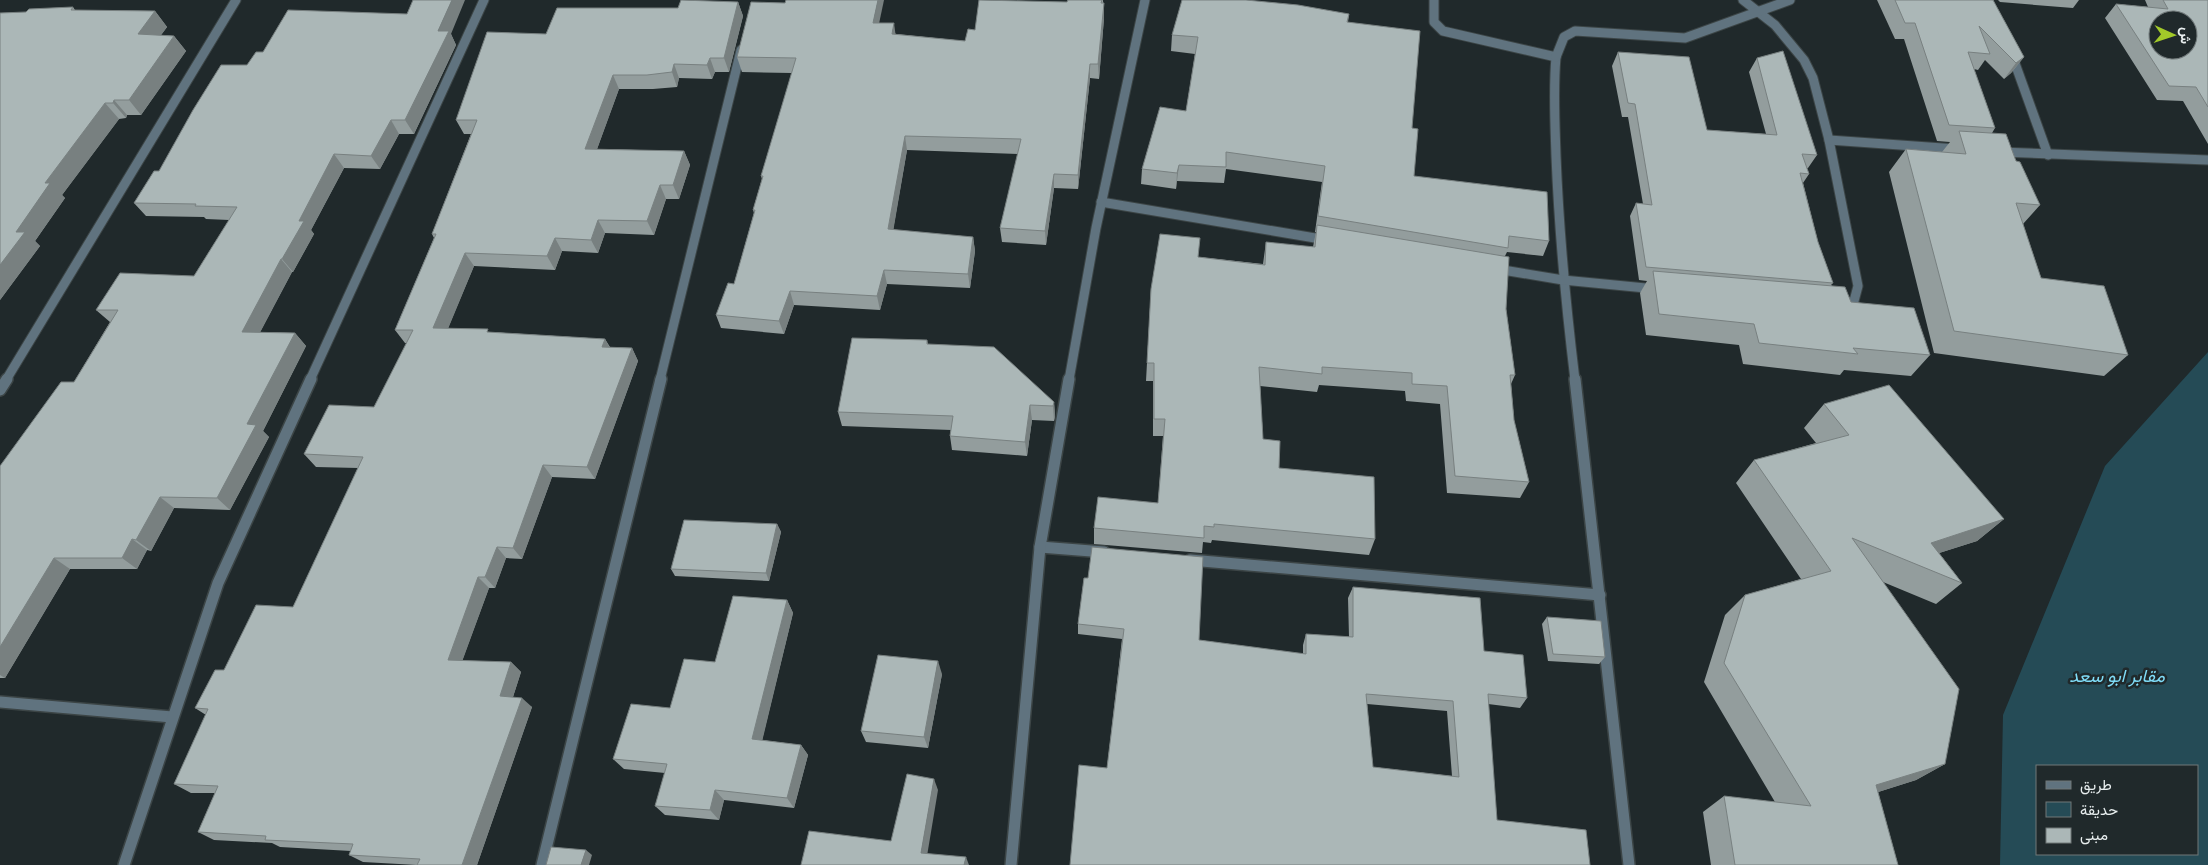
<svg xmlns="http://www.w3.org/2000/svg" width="2208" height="865" font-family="'Source Serif 4',Vazirmatn,serif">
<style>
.green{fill:#254b56;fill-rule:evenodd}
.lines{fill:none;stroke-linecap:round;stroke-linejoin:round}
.minor-far1-casing{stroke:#3c4546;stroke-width:11}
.minor-casing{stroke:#3c4546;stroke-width:14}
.minor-far1{stroke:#60737f;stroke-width:9}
.minor{stroke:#60737f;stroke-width:11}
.wall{fill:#939d9d;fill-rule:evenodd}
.shaded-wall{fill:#788080}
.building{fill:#abb7b7;stroke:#788080;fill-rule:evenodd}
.labels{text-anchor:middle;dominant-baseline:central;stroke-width:5;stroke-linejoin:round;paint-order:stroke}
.park-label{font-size:18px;font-style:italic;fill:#7fdcf7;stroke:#20292b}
</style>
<rect width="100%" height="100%" fill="#20292b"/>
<path class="green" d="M2208,352V865H2000L2003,715L2105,466ZM2037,766H2197V854H2037Z"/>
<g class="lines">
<defs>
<g id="minor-far1">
<path d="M1434,0V22L1443,31L1556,57C1553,90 1555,123 1556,156C1559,231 1566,306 1575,380"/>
<path d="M1743,0L1775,25L1804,60L1813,78L1829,140L1858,286L1854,301L1840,305"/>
<path d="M2012,55L2048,155"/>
<path d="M1556,57L1564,37L1575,31L1685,38L1790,0"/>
<path d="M1829,140L1957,149"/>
<path d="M1999,152L2208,160"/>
<path d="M1101,202L1327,240"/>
<path d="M1497,269L1563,280L1656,289"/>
<path d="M6,380L236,0"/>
<path d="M310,380L484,0"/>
<path d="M660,380L741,50"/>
<path d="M1069,380L1096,228L1145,0"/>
</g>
<g id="minor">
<path d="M1575,379L1629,865"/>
<path d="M0,390L7,379"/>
<path d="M1040,547L1104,552"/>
<path d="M1190,560L1600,595"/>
<path d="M0,702L172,717"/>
<path d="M124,865L218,583L311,379"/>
<path d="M542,865L661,379"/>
<path d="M1011,865L1040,547L1069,379"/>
</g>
</defs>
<use href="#minor-far1" class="minor-far1-casing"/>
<use href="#minor" class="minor-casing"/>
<use href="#minor-far1" class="minor-far1"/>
<use href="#minor" class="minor"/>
</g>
<g class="wall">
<path d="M1068,0H1103L1104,18L1099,79L1090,78L1078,189L1054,188L1046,245L1002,242L1000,228L1018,154L907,150L893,230L973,237L975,251L970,288L887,284L880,310L794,305L784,334L721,328L716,315L734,284L754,213L753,210L762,179L761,176L792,73L742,72L737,57L785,3L879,23L896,34L965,41L975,30L1067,2Z"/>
<path d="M1877,0H1993L2024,57L2011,73L2004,79L1985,60L1978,70L1974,69L1995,128L1992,133L2016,161L2040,205L2023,224L2041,278L2128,355L2104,376L1934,353L1889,172L1906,149L1942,152L1950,142L1937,141L1904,39H1895Z"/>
<path d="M1998,0H2079L2073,8L2000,2Z"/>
<path d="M2145,0H2208V144L2183,101L2157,100L2105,18L2116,4L2148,7Z"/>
<path d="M738,2L743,16L729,72H715L712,79L679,78L677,87L653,89H619L597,149L684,151L690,165L679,199H666L654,235L605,233L598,253L562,251L555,270L474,266L448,328L490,332L605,339L610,347L632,348L638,361L595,479L552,477L522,559L506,558L495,588H489L462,661L511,662L521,672L513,697L532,707L477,865H417L363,862L349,855L351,851L280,847L272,843L214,840L198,832L215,793H191L174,784L206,715L195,708L224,670L293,607L358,468L316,467L304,454L374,407L407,343H405L395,330L434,238L432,234L471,134H464L456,120L546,34L678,8Z"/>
<path d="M73,7L75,10L155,11L167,27L161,35L174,36L186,51L141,115H127L126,118L119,119L62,195L65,198L35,241L40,246L0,300L26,12Z"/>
<path d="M1349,14L1348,22L1412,128L1414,176L1549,241L1543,256L1507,252L1505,256L1506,309L1515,375L1511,384L1514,420L1529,482L1520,498L1447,493L1440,404L1406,401L1405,391L1319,385L1317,392L1260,386L1263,439L1279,468L1375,539L1369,555L1212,540L1211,543L1203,542L1202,553L1094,544V528L1158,503L1163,436H1153V381H1146L1151,289L1199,257L1263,264L1266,242L1313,247L1316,232H1315L1322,182L1226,169L1224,183L1177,181L1176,189L1141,184L1142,169L1186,111L1195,54L1171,51L1172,35Z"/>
<path d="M451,34L456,45L414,134H399L380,169L344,168L311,230L314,234L293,272H292L260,332L295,333L306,346L263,431L269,437L230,510L174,508L151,551L147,550L137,569H70L5,678H0V466L74,382L110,322L96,310L194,276L229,220L206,219L204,217L146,216L134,203L247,65L263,52Z"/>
<path d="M1618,52L1707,130L1766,134L1749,72L1757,58L1817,155L1808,168H1807L1809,174L1803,183L1818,242L1833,283L1831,285L1851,302L1930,355L1911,376L1844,370L1840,375L1743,364L1739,345L1646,335L1640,293L1647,281L1639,280L1630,216L1636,203L1643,204L1628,117H1622L1612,66Z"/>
<path d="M927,340L928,344L1054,402L1055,416L1054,421L1032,420L1027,456L952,450L950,436L951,430L842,426L838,412Z"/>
<path d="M1824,404L2004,519L1977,541L1939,553L1962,583L1936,604L1883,582L1945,764L1916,780L1878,792L1898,865H1711L1703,812L1724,796L1775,802L1704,682L1725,615L1745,595L1801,579L1736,483L1754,460L1816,443L1804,428Z"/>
<path d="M777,524L781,532L769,581L675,576L671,569Z"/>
<path d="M1084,578L1199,640L1303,654V645L1306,634L1349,637L1348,598L1353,587L1484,651L1527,698L1520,708L1488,704L1497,820L1590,865L1107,768L1122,639L1078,634V624ZM1367,704L1447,711L1452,776L1373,767Z"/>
<path d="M787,600L793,613L762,740L801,745L808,755L794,808L724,800L719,820L665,815L655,806L665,773L624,769L613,759L670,708L715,662Z"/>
<path d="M1547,617L1605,657L1599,664L1548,661L1542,624Z"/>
<path d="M942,674L928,748L866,742L861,731Z"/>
</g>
<g class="shaded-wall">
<path d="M452,0H465L451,34L456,45L414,134L405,120L438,31Z"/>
<path d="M878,0H884L876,38L873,23Z"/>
<path d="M738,2L743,16L729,72L724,58Z"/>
<path d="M1104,3V18L1099,79L1098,64Z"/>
<path d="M155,11L167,27L150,50L138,34Z"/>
<path d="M894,23L896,38L892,34Z"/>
<path d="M174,36L186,51L141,115L129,100Z"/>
<path d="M2024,57L2011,73L2004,79L2016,63Z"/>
<path d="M710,58L715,72L712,79L707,65Z"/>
<path d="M674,64L679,78L677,87L672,72Z"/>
<path d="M1090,64V78L1078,189V175Z"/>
<path d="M613,75L619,89L592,163L585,149Z"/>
<path d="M114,100L127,115L126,118L113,103Z"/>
<path d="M105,103L119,119L62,195L65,198L35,241L40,246L0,300V265L16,232L45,183Z"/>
<path d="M391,120L399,134L380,169L371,156Z"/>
<path d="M905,136L907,150L891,244L888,229Z"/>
<path d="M684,151L690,165L679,199L673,185Z"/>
<path d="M334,154L344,168L311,230L314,234L293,272L282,259L299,221Z"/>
<path d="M1179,165L1176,189L1177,173Z"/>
<path d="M1054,174V188L1046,245L1045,231Z"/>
<path d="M660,185L666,199L654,235L647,221Z"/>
<path d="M598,220L605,233L598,253L591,240Z"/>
<path d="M973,237L975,251L970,288L968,274Z"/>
<path d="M555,238L562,251L555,270L547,256Z"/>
<path d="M465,253L474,266L443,341L433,328Z"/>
<path d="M281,259L292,272L254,344L242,332Z"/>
<path d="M884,270L887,284L880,310L877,296Z"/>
<path d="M790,291L794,305L784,334L779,321Z"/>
<path d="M295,333L306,346L263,431L269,437L230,510L217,498L247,424Z"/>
<path d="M605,339L612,352L602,347Z"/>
<path d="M632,348L638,361L595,479L587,467Z"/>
<path d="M1054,402L1055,416L1054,421L1053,406Z"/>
<path d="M1030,405L1032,420L1027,456L1025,442Z"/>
<path d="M543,465L552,477L522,559L513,548Z"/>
<path d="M160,497L174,508L151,551L136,540Z"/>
<path d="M2004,519L1977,541L1911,562L1931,543Z"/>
<path d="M777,524L781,532L769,581L766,573Z"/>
<path d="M132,539L147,550L137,569L122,558Z"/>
<path d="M497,547L506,558L495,588L485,577Z"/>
<path d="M54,558L70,569L5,678L0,675V647Z"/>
<path d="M478,577L489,588L459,670L448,660Z"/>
<path d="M787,600L793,613L760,750L752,739Z"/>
<path d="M938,661L942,674L928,748L924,737Z"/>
<path d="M511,662L521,672L510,706L500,696Z"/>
<path d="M522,698L532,707L477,865H462Z"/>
<path d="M801,745L808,755L794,808L787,798Z"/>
<path d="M1945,764L1916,780L1850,801L1876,785Z"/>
<path d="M934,779L938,790L926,862L921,853Z"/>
<path d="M715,790L724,800L719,820L710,810Z"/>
<path d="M586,850L592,855L589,865H581Z"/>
<path d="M966,857L969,865H964Z"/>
</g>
<g class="building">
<path d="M413,0H452L438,31H449L405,120H391L371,156L334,154L299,221H304L282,259H281L242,332L295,333L247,424L256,425L217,498L160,497L136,540L132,539L122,558H54L0,647V466L61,382H74L118,310H96L120,273L194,276L237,207L195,206L196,204L134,203L154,171H159L193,110L221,65H247L256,52H263L288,10L407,14Z"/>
<path d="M681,0L738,2L724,58H710L707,65L674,64L672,72L647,75H613L585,149L684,151L673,185H660L647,221L598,220L591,240L555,238L547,256L465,253L433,328L488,329L487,332L605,339L602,347L632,348L587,467L543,465L513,548L497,547L485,577H478L448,660L511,662L500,696L522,698L462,865H417L420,859L349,855L353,844L265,840L266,836L198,832L218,786L174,784L208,709L195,708L215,670H224L256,605L293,607L363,457L304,454L329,405L374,407L413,330H395L436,234H432L477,120H456L487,32L546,34L557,8H678Z"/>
<path d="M786,0H878L873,23H894L892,34L965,41L968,29L975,30L979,0L1067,2L1068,0H1102L1101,3H1104L1098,64H1090L1078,175L1054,174L1045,231L1000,228L1021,139L905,136L888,229L973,237L968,274L884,270L877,296L790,291L779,321L716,315L728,283L734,284L755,210H753L763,176H761L796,58L737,57L751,2L785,3Z"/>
<path d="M1182,0H1246L1298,5L1349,14L1347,22L1420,31L1412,128L1418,129L1414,176L1547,192L1549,241L1509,236L1508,248L1318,216L1325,166L1226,152V167L1179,165L1177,173L1142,169L1160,107L1186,111L1198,37L1172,35Z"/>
<path d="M1895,0H1993L2024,57L2016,63L1979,26L1990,54L1968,52L1995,128L1949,125L1915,23H1905Z"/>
<path d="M2163,0H2208V107L2196,87L2169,86L2116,4L2168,9ZM2158,20H2188V50H2158Z"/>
<path d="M73,7L71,10L155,11L138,34L174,36L129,100H114L113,103H105L45,183H50L16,232H25L0,265V13L26,12L29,9Z"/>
<path d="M1783,51L1817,155L1802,154L1809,174L1800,173L1818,242L1833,283L1646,267L1636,203L1652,205L1635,104L1628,103L1618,52L1689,57L1707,130L1777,135L1757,58Z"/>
<path d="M1959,131L2006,134L2016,161L2020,162L2040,205L2016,203L2041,278L2104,286L2128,355L1954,331L1906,149L1966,154Z"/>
<path d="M1317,225L1509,257L1506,309L1515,375H1510L1514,420L1529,482L1455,476L1447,386L1412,384V373L1322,367V374L1259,367L1263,439L1280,441L1279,468L1374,477L1375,539L1214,524V527L1204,526V538L1094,528L1098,497L1158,503L1165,419H1154V363H1147L1151,289L1160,234L1200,238L1198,257L1265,265L1266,242L1315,247Z"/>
<path d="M1653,271L1845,287L1851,302L1914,308L1930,355L1853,348L1858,354L1759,343L1754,324L1659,314Z"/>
<path d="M852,338L927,340V344L994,347L1054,402L1053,406L1030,405L1025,442L950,436L953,416L838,412Z"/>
<path d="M1889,385L2004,519L1931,543L1962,583L1852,538L1959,689L1945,764L1876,785L1898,865H1735L1724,796L1811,806L1724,663L1745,595L1831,571L1754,460L1849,435L1824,404Z"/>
<path d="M684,520L777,524L766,573L671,569Z"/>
<path d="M1092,547L1203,557L1199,640L1306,654V634L1353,637V587L1480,598L1484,651L1523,655L1527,698L1488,694L1497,820L1586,830L1590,865H1070L1079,765L1107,768L1124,629L1078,624L1084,578H1088ZM1366,694L1453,701L1459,777L1373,767Z"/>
<path d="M733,596L787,600L752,739L801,745L787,798L715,790L710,810L655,806L667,764L613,759L631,704L670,708L684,659L715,662Z"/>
<path d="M1547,617L1601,621L1605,657L1553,654Z"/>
<path d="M878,655L938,661L924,737L861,731Z"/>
<path d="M907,774L934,779L921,853L966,857L964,865H801L809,831L891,841Z"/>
<path d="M551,847L586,850L581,865H546Z"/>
</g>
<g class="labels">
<g class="park-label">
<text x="2117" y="675">مقابر ابو سعد</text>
</g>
</g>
<rect x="2036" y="765" width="162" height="90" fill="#20292b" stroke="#707879"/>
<rect x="2046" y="781" width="25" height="8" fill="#60737f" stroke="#707879"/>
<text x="2080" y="790" font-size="15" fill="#e8eeef">طريق</text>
<rect x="2046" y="802" width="25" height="15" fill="#254b56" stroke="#707879"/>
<text x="2080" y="815" font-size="15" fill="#e8eeef">حديقة</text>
<rect x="2046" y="828" width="25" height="15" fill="#abb7b7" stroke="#707879"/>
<text x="2080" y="840" font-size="15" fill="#e8eeef">مبنى</text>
<g transform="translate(2173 35) rotate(93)"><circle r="24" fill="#20292b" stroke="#707879"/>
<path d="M0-4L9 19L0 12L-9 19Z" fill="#a2c929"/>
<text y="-8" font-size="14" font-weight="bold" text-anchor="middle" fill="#e8eeef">ش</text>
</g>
</svg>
